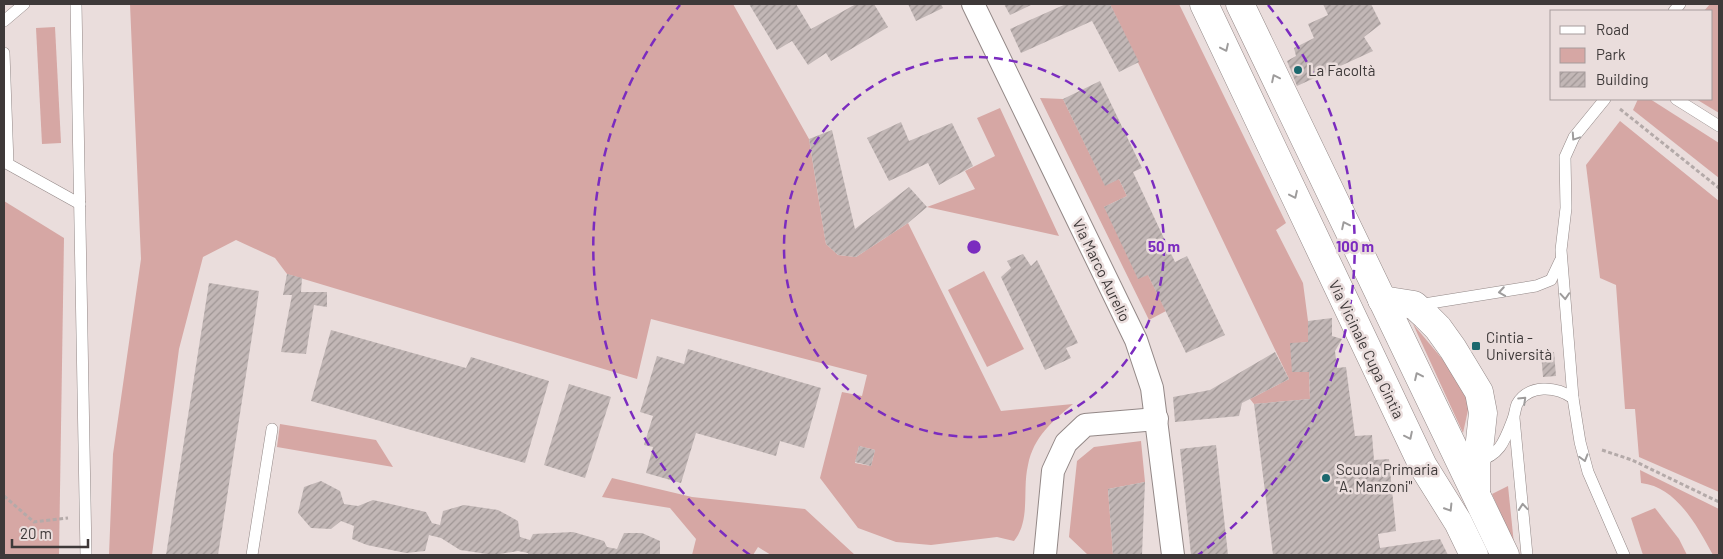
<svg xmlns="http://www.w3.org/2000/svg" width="1723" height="559" font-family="Barlow,sans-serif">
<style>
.green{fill:#d6a7a4;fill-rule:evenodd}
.building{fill:url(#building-hatch)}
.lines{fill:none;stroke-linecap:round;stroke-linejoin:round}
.lane-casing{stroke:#938887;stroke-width:12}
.street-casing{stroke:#938887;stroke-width:24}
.secondary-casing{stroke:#938887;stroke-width:29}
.path{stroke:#b4aaa9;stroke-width:3;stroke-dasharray:4 2.5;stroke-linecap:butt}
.lane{stroke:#fff;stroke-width:11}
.street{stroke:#fff;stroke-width:22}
.secondary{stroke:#fff;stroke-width:28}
.oneway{stroke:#9e9c9c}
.ring{fill:none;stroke:#7b2cbf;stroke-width:2.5;stroke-dasharray:9 6}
.poi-dot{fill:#1b686e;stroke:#eadddc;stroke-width:2}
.labels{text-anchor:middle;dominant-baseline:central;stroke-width:5;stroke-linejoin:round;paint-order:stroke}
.poi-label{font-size:15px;fill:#3e3939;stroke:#eadddc;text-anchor:start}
.street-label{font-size:15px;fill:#3e3939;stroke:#eadddc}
.centre{fill:#7b2cbf;stroke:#eadddc;stroke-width:2.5}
.ring-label{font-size:15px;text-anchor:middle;font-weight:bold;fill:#7b2cbf;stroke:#eadddc;stroke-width:5;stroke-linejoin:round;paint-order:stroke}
</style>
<defs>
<pattern id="building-hatch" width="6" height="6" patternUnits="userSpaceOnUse" patternTransform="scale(1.25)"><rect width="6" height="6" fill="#c2b7b6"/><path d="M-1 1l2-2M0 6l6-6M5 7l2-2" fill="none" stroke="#9f9695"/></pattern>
</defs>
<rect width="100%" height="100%" fill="#eadddc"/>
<g class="green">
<path d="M130,4H733L809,139L826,244L838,255L856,257L908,223L1001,411L1073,404C1052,422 1034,436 1028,465C1022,490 1031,520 1014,541L997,537L931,545L896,542L858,528L820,478L842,392L862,396L867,375L651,319L637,379L287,274L275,258L236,240L203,257L179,349L152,555H109L113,454L141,259ZM859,446L875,450L871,466L855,463Z"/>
<path d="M1110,4H1179L1286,223L1276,230L1303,283L1308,321V342L1290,344L1309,372L1310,399L1254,404L1250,399L1289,379Z"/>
<path d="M1710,4H1719V113L1696,99H1712V11H1704Z"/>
<path d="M55,27L61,143L42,144L36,28Z"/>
<path d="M1040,98L1063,99L1105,185L1119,179L1127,196L1104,207L1148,275L1166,311L1149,320Z"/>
<path d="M1638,99H1650L1719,143V178L1633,110Z"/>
<path d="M1000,108L1059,236L927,207L975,189L965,171L995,156L977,118Z"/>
<path d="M1620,121L1719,201V492L1639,457L1635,409H1625L1616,285L1600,278L1586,165Z"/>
<path d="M4,201L64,238L59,555H4Z"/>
<path d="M984,271L1024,349L987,367L948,290Z"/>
<path d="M1413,324L1444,361L1470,401L1463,433Z"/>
<path d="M280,424L376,440L393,467L277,447Z"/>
<path d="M1141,441L1145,482L1108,489L1113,555H1088L1069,537L1077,461L1094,447Z"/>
<path d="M1640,470L1719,509V555H1713C1697,526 1677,487 1641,483Z"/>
<path d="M612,478L692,497L805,509L855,555H771L758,547L753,555H692L696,539L670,508L602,497Z"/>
<path d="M1508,486L1514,544L1492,494Z"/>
<path d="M1655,508L1679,539L1687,555H1643L1631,518Z"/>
</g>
<g class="building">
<path d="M749,4H796L811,29L856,4H874L888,27L831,61L826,53L808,65L792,41L777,50Z"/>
<path d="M908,4H941L943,8L916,21Z"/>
<path d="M1004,4H1033L1010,15Z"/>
<path d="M1066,4H1110L1139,62L1119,72L1092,21L1021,53L1010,29Z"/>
<path d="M1323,4H1371L1381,24L1364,37L1373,51L1297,86L1287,61L1296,56L1294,48L1314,38L1308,24L1328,15Z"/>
<path d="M1100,81L1142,168L1133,172L1175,262L1187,256L1225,335L1186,353L1148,275L1138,279L1104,207L1127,196L1119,179L1105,186L1063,99Z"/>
<path d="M901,122L909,141L952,123L973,166L939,185L928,163L889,181L867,138Z"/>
<path d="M832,130L855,229L909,187L927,207L908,223L856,257L838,255L826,244L809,139Z"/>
<path d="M1023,254L1031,266L1037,260L1078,343L1066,348L1071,358L1045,370L1001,277L1011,268L1007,261Z"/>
<path d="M287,274L302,278L301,292H327V307L314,305L306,354L281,352L292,295H283Z"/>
<path d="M209,283L259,291L218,555H166Z"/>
<path d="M1332,318V336L1342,339L1335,351L1337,368L1346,367L1355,436L1372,435L1374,460L1389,459L1396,531L1378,534L1380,548L1440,539L1448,555H1273L1254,404L1310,399L1309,372H1292L1290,343L1308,342V321Z"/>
<path d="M331,330L466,368L471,357L549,381L525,463L311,401Z"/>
<path d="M688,349L821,388L804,448L780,441L776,456L696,433L681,483L646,473L653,447L644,445L653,416L640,412L657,356L684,364Z"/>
<path d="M1275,352L1289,379L1242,403L1239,416L1175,422L1173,397L1210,390Z"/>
<path d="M1554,352L1556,376L1543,377L1541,353Z"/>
<path d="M569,384L611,397L585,478L544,465Z"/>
<path d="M1216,445L1228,555H1191L1180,449Z"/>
<path d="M859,446L875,450L871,466L855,462Z"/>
<path d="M321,481L340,491L344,504L358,506L373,500L426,512L432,523L440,525L443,511L464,505L498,510L518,521L520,537L530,540L533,534L573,532L604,541L607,547L617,549L624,533H642L660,541V555H528V553L518,551L494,555L460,550L441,538L429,535L425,551L406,553L367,545L352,539L354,526L341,521L331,529L311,528L298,513L304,487Z"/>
<path d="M1145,482L1142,555H1113L1108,489Z"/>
</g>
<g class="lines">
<defs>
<g id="lane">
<path d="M76,4L86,555"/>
<path d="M1674,11L1680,4"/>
<path d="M4,21L24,4"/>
<path d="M4,53L8,164L80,204"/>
<path d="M1605,99L1574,137L1565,157L1566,208L1561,250L1573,398L1580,442L1588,472L1624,555"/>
<path d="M1676,99L1719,126"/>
<path d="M1418,305L1536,286L1551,280L1560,261"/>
<path d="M1514,418L1527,555"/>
<path d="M1477,461C1500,456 1505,440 1513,419C1515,414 1515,409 1517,404C1529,384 1556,386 1573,398"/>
<path d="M252,555L272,429"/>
</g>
<g id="street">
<path d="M973,4L1136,340L1152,388L1173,555"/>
<path d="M1045,555L1053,471L1066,443L1085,425L1157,419"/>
</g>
<g id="secondary">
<path d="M1204,4L1423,466L1458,522L1474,555"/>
<path d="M1240,4L1505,555"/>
<path d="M1382,300L1414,305L1426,316L1438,328L1453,349L1479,392L1483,413L1479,450L1476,462V492"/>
</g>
</defs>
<use href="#lane" class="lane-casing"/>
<use href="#street" class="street-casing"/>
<use href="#secondary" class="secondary-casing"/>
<g class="path">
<path d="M1620,109L1719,188"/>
<path d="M1602,450L1632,460L1719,502"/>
<path d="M4,496L34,522L68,518"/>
</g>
<use href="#lane" class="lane"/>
<use href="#street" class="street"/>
<use href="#secondary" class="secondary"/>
</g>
<defs><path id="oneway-chevron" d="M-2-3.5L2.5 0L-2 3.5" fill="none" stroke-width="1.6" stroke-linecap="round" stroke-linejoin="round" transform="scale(1.25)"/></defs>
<g class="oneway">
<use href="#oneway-chevron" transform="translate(1225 48) rotate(65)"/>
<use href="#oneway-chevron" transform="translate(1275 78) rotate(-116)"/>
<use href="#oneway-chevron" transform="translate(1575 137) rotate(124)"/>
<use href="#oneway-chevron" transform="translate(1294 195) rotate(65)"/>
<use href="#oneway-chevron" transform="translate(1345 225) rotate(-116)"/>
<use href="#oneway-chevron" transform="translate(1502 292) rotate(171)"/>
<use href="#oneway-chevron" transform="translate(1565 296) rotate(86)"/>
<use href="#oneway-chevron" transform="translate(1418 376) rotate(-115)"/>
<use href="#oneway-chevron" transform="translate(1523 400) rotate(-43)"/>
<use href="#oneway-chevron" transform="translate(1409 436) rotate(64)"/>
<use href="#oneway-chevron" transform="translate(1584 458) rotate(74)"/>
<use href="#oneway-chevron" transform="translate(1523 507) rotate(-95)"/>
<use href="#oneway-chevron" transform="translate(1449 508) rotate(58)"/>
</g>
<g class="ring">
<circle cx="974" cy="247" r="190"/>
<path d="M750 555A381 381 0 0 1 680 5M1268 5A381 381 0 0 1 1198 555"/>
</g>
<g class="poi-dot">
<circle cx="1298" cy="70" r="5"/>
<rect x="1471" y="341" width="10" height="10" rx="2.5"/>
<circle cx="1326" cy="478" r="5"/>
</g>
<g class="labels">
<g class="poi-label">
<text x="1308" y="70">La Facoltà</text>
<text x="1486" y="337">Cintia -<tspan x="1486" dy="17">Università</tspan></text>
<text x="1336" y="469">Scuola Primaria<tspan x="1336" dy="17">"A. Manzoni"</tspan></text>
</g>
<g class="street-label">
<text transform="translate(1102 270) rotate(64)">Via Marco Aurelio</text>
<text transform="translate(1367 349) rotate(64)">Via Vicinale Cupa Cintia</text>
</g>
</g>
<circle cx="974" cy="247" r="8" class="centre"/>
<g class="ring-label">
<text x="1164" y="252">50 m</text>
<text x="1355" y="252">100 m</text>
</g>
<rect width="1723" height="559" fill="none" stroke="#3e3939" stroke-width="10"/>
<rect x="1550" y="10" width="162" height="90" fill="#eadddc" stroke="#a59b9b"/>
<rect x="1560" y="26" width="25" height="8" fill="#ffffff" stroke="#a59b9b"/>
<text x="1596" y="35" font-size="15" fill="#3e3939">Road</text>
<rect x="1560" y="48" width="25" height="15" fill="#d6a7a4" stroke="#a59b9b"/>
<text x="1596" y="60" font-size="15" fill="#3e3939">Park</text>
<rect x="1560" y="72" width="25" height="15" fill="url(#building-hatch)" stroke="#a59b9b"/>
<text x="1596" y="85" font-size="15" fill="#3e3939">Building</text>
<path d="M12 539v8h76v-8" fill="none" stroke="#3e3939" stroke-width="2.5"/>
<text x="20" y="539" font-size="15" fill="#3e3939" stroke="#eadddc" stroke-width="4" paint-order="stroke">20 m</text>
</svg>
